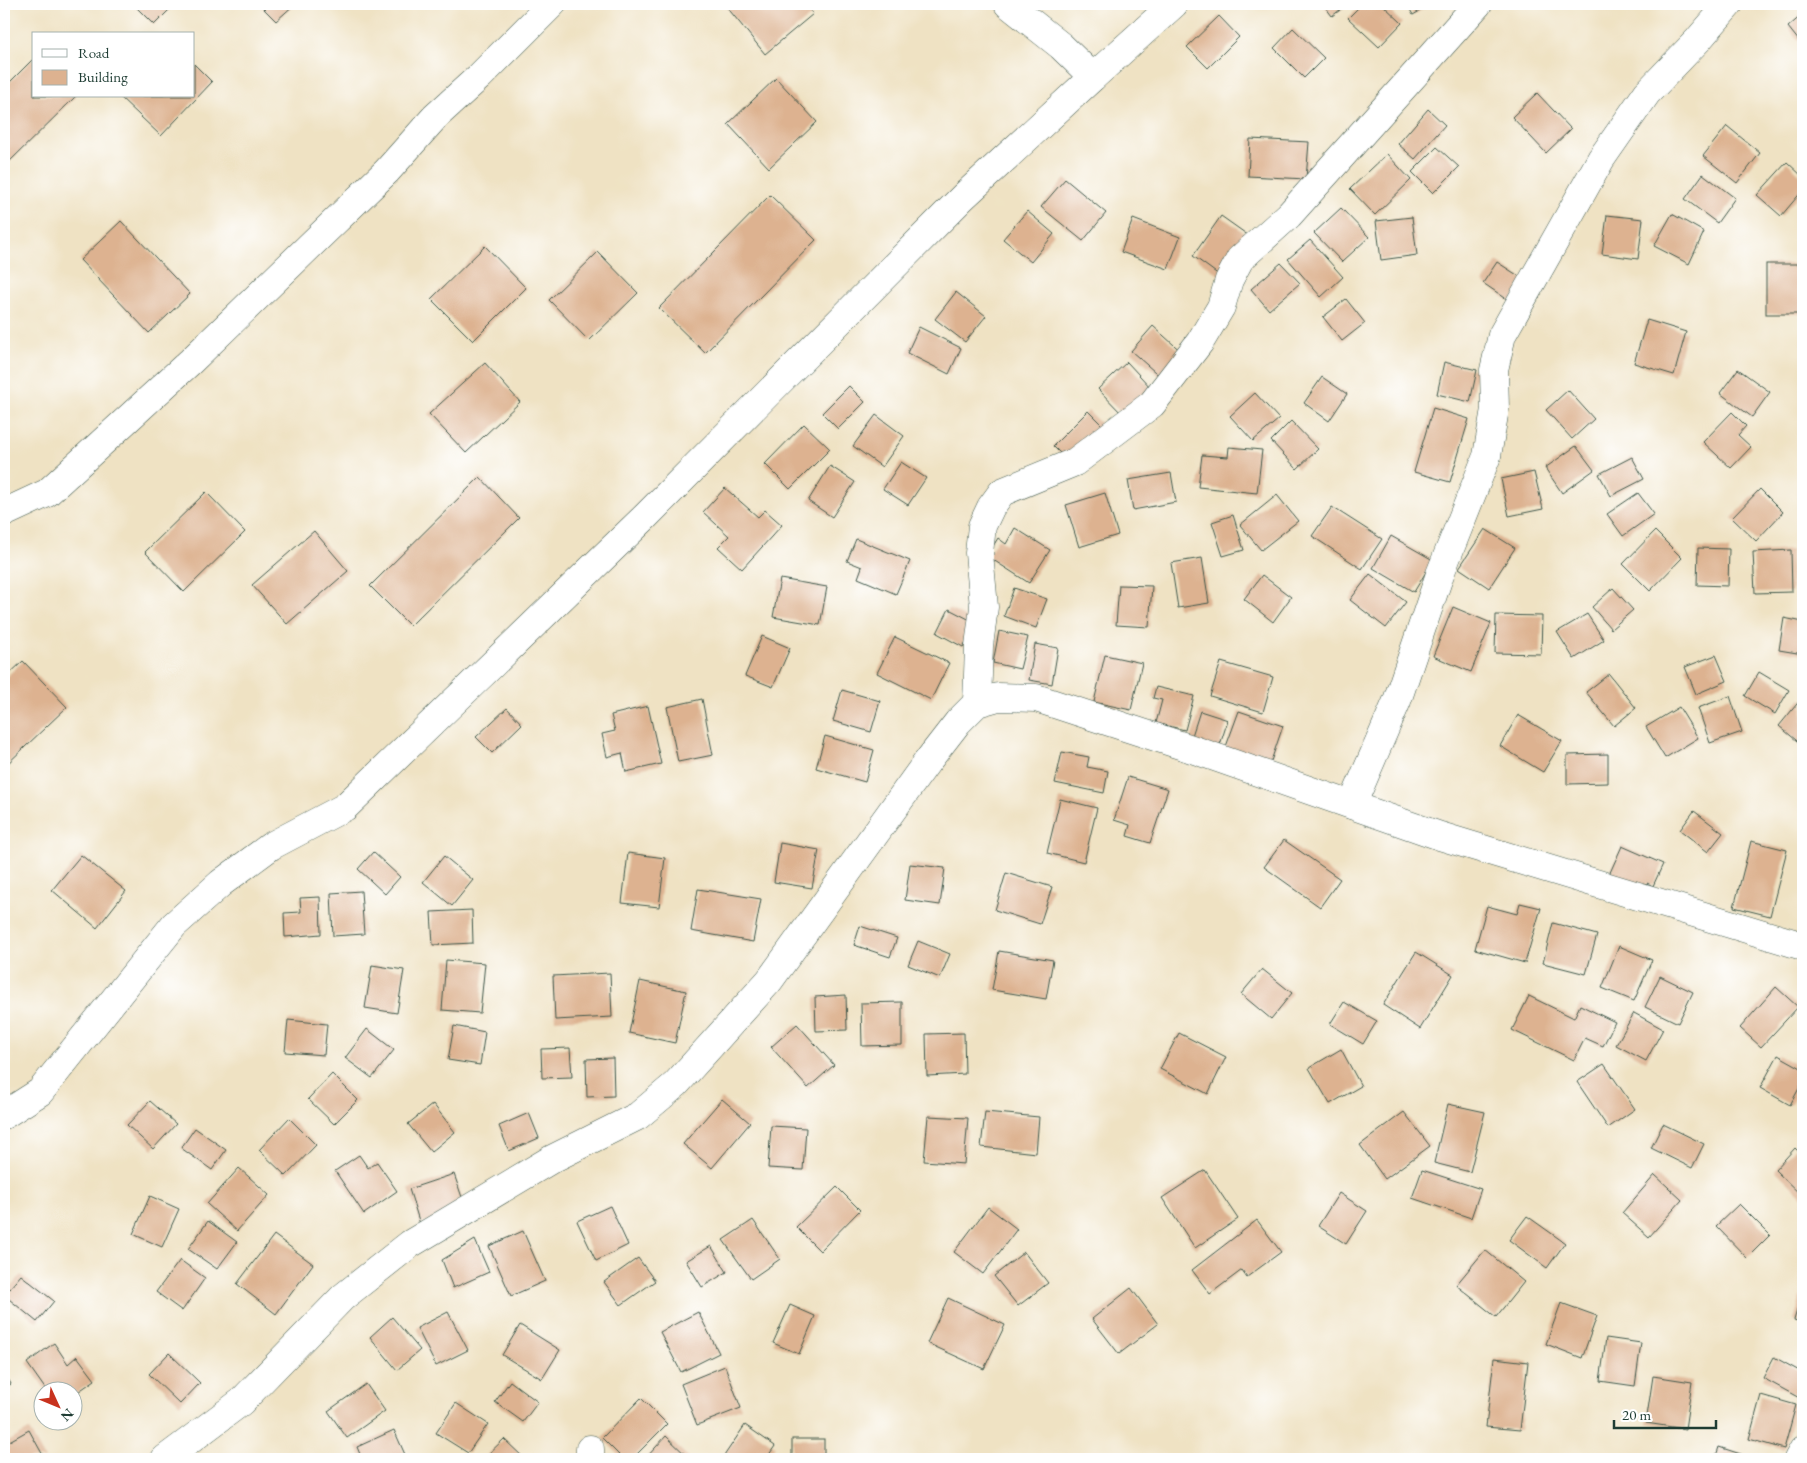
<svg xmlns="http://www.w3.org/2000/svg" width="1807" height="1463" font-family="'EB Garamond',serif">
<style>
.building{fill:#ddb290}
.lines{fill:none;stroke-linecap:round;stroke-linejoin:round}
.street-casing{stroke:#3e5649;stroke-width:29}
.street{stroke:#fff;stroke-width:28}
</style>
<rect width="100%" height="100%" fill="#fff"/>
<filter id="ink" filterUnits="userSpaceOnUse"><feTurbulence type="fractalNoise" baseFrequency=".02" numOctaves="2"/><feDisplacementMap in="SourceGraphic" scale="10" xChannelSelector="R" yChannelSelector="G"/><feConvolveMatrix kernelMatrix="1 2 1 2 8 2 1 2 1" color-interpolation-filters="sRGB"/></filter>
<filter id="wash" filterUnits="userSpaceOnUse"><feTurbulence type="fractalNoise" baseFrequency=".0096" numOctaves="4" result="noise"/><feDisplacementMap in="SourceGraphic" scale="20" xChannelSelector="R" yChannelSelector="G"/><feGaussianBlur stdDeviation="1.12" result="paint"/><feColorMatrix in="noise" values="0 0 0 0 0 0 0 0 0 0 0 0 0 0 0 0 0 1.4 0 .05"/><feComposite in="paint" operator="in"/></filter>
<g filter="url(#wash)">
<rect width="100%" height="100%" fill="#efe2c3"/>
<g id="blocks">
<g class="building">
<path d="M133,4H175L154,25Z"/>
<path d="M259,4H295L276,21Z"/>
<path d="M728,4H805L813,14L765,54L726,6Z"/>
<path d="M1323,4H1348L1332,16Z"/>
<path d="M1362,4H1382L1402,23L1379,47L1348,18Z"/>
<path d="M1407,4H1432L1413,15Z"/>
<path d="M1803,14V46L1788,27Z"/>
<path d="M1219,16L1239,37L1208,68L1187,47Z"/>
<path d="M1293,28L1324,58L1304,78L1274,48Z"/>
<path d="M34,58V96H76L4,167V88Z"/>
<path d="M194,64L212,82L161,136L119,96H194Z"/>
<path d="M776,78L817,122L769,168L728,124Z"/>
<path d="M1537,93L1571,129L1546,153L1512,117Z"/>
<path d="M1428,109L1445,125L1415,159L1398,144Z"/>
<path d="M1727,126L1760,153L1737,183L1703,156Z"/>
<path d="M1250,139L1309,142L1306,179L1248,176Z"/>
<path d="M1437,147L1459,167L1433,193L1412,172Z"/>
<path d="M1387,154L1411,180L1375,215L1350,189Z"/>
<path d="M1787,162L1803,177V190L1781,216L1757,195Z"/>
<path d="M1703,174L1735,198L1717,223L1685,199Z"/>
<path d="M1065,179L1106,213L1083,241L1041,207Z"/>
<path d="M770,195L816,240L705,353L659,308Z"/>
<path d="M1341,208L1369,237L1342,262L1314,233Z"/>
<path d="M1027,211L1054,234L1031,262L1003,239Z"/>
<path d="M1672,214L1704,232L1689,264L1654,246Z"/>
<path d="M1607,215L1643,219L1638,259L1602,254Z"/>
<path d="M1221,216L1252,238L1223,278L1193,256Z"/>
<path d="M1412,217L1417,255L1381,260L1376,221Z"/>
<path d="M1133,219L1180,237L1168,269L1121,252Z"/>
<path d="M121,221L190,294L149,333L80,260Z"/>
<path d="M1310,240L1343,277L1321,297L1288,259Z"/>
<path d="M485,246L526,288L473,341L431,299Z"/>
<path d="M598,252L638,293L589,341L549,300Z"/>
<path d="M1497,262L1525,280L1511,302L1483,283Z"/>
<path d="M1281,263L1300,283L1269,310L1251,289Z"/>
<rect x="1766" y="264" width="37" height="50"/>
<path d="M956,292L986,316L965,342L935,319Z"/>
<path d="M1346,299L1365,323L1342,341L1323,317Z"/>
<path d="M1647,320L1686,332L1674,375L1634,363Z"/>
<path d="M1153,326L1185,355L1163,379L1131,351Z"/>
<path d="M919,327L961,348L949,374L907,353Z"/>
<path d="M1127,362L1152,389L1124,416L1098,389Z"/>
<path d="M1444,362L1477,370L1470,402L1437,394Z"/>
<path d="M485,363L520,402L466,453L429,414Z"/>
<path d="M1738,369L1770,392L1752,417L1720,393Z"/>
<path d="M1322,377L1347,394L1329,421L1304,403Z"/>
<path d="M849,386L865,402L838,429L822,413Z"/>
<path d="M1568,390L1594,419L1572,439L1546,410Z"/>
<path d="M1255,393L1279,419L1253,441L1230,416Z"/>
<path d="M1433,408L1469,419L1450,482L1414,472Z"/>
<path d="M1088,411L1103,426L1068,461L1053,446Z"/>
<path d="M1732,412L1746,426L1738,435L1751,447L1731,468L1703,442Z"/>
<path d="M876,415L904,436L882,467L853,446Z"/>
<path d="M1291,421L1318,449L1297,469L1271,441Z"/>
<path d="M804,424L830,449L790,489L765,464Z"/>
<path d="M1576,446L1594,470L1562,493L1545,468Z"/>
<path d="M1229,447L1262,450L1257,493L1198,487L1202,455L1228,457Z"/>
<path d="M1632,457L1644,479L1611,496L1599,474Z"/>
<path d="M901,462L926,478L908,505L883,489Z"/>
<path d="M830,466L855,482L832,517L808,501Z"/>
<path d="M1534,472L1543,509L1509,516L1501,479Z"/>
<path d="M1171,473L1176,502L1133,510L1128,480Z"/>
<path d="M480,477L519,518L410,626L370,586Z"/>
<path d="M725,488L758,517L765,510L782,525L742,569L718,547L729,536L703,512Z"/>
<path d="M1760,489L1783,512L1756,541L1732,518Z"/>
<path d="M206,492L245,532L184,592L145,552Z"/>
<path d="M1105,493L1118,535L1079,547L1066,505Z"/>
<path d="M1638,493L1654,514L1623,536L1607,514Z"/>
<path d="M1277,495L1298,521L1261,550L1240,525Z"/>
<path d="M1332,507L1382,539L1362,569L1312,536Z"/>
<path d="M1233,515L1244,550L1223,556L1212,522Z"/>
<path d="M1015,528L1050,550L1029,583L987,556L998,538L1006,544Z"/>
<path d="M1485,529L1515,548L1489,588L1459,568Z"/>
<path d="M314,531L348,571L287,624L252,585Z"/>
<path d="M1655,531L1682,558L1650,591L1623,564Z"/>
<path d="M1391,536L1433,560L1414,592L1373,568Z"/>
<path d="M856,539L910,561L896,594L858,578L862,567L847,561Z"/>
<path d="M1698,548L1729,549L1728,586L1697,585Z"/>
<path d="M1791,550L1792,592L1755,593L1753,552Z"/>
<path d="M1202,558L1209,603L1178,608L1171,563Z"/>
<path d="M1370,574L1406,602L1386,628L1350,600Z"/>
<path d="M1262,575L1291,597L1273,622L1244,599Z"/>
<path d="M780,579L827,587L820,625L773,617Z"/>
<path d="M1119,585L1152,586L1149,627L1116,625Z"/>
<path d="M1014,588L1047,599L1036,628L1004,616Z"/>
<path d="M1613,588L1633,610L1611,629L1592,607Z"/>
<path d="M1453,607L1491,623L1471,672L1433,656Z"/>
<path d="M949,609L976,623L963,647L937,633Z"/>
<path d="M1587,614L1604,640L1574,659L1557,632Z"/>
<path d="M1496,615L1542,616L1541,654L1495,653Z"/>
<path d="M1784,618L1803,622V654L1779,650Z"/>
<path d="M999,631L1028,637L1020,669L993,663Z"/>
<path d="M762,636L790,648L773,687L745,676Z"/>
<path d="M895,637L949,663L931,700L877,673Z"/>
<path d="M1035,644L1058,648L1052,684L1029,680Z"/>
<path d="M1105,655L1142,663L1131,710L1094,702Z"/>
<path d="M1716,655L1727,681L1696,694L1685,667Z"/>
<path d="M23,661L67,707L4,767V679Z"/>
<path d="M1221,662L1273,677L1263,712L1210,696Z"/>
<path d="M1759,672L1789,690L1775,714L1745,696Z"/>
<path d="M1609,674L1636,708L1614,726L1586,692Z"/>
<path d="M1156,687L1194,696L1185,730L1156,723L1162,700L1153,698Z"/>
<path d="M842,690L880,701L871,732L833,721Z"/>
<path d="M1730,696L1742,732L1710,743L1698,708Z"/>
<path d="M702,699L713,755L678,762L667,707Z"/>
<path d="M1801,699L1803,701L1802,745L1779,726Z"/>
<path d="M648,706L661,764L626,772L622,753L607,757L602,734L615,731L611,715Z"/>
<path d="M1679,707L1698,738L1665,758L1646,727Z"/>
<path d="M507,708L522,724L492,753L476,737Z"/>
<path d="M1200,711L1228,720L1218,751L1190,742Z"/>
<path d="M1239,711L1283,726L1269,767L1224,752Z"/>
<path d="M1518,715L1562,741L1543,772L1500,746Z"/>
<path d="M825,736L874,750L865,782L816,768Z"/>
<path d="M1062,752L1089,757L1087,767L1108,771L1104,793L1055,783Z"/>
<path d="M1608,754V783L1567,784V755Z"/>
<path d="M1128,777L1168,789L1150,843L1127,836L1130,825L1114,820Z"/>
<path d="M1060,799L1097,808L1084,862L1047,853Z"/>
<path d="M1694,811L1723,833L1708,852L1680,830Z"/>
<path d="M1284,840L1340,879L1320,907L1264,867Z"/>
<path d="M1751,841L1787,850L1770,916L1734,907Z"/>
<path d="M780,843L819,850L812,888L774,882Z"/>
<path d="M1622,846L1663,864L1653,886L1647,883L1642,893L1608,877Z"/>
<path d="M373,852L400,877L385,894L358,869Z"/>
<path d="M628,853L665,858L659,907L622,903Z"/>
<path d="M81,855L126,891L97,928L52,890Z"/>
<path d="M444,856L473,880L452,906L423,882Z"/>
<path d="M910,864L945,868L940,905L905,900Z"/>
<path d="M1006,873L1052,887L1040,924L995,910Z"/>
<path d="M698,889L761,899L753,942L691,931Z"/>
<path d="M361,891L364,934L333,936L331,893Z"/>
<path d="M320,897L321,934L285,937L284,913L301,912L300,898Z"/>
<path d="M1520,903L1541,908L1525,963L1475,949L1487,906L1517,914Z"/>
<path d="M472,910L473,943L433,945L431,912Z"/>
<path d="M1553,923L1597,935L1586,974L1543,963Z"/>
<path d="M860,926L897,938L890,957L854,945Z"/>
<path d="M918,941L950,954L940,978L908,965Z"/>
<path d="M1619,946L1652,960L1634,1001L1602,988Z"/>
<path d="M999,951L1053,960L1046,999L992,990Z"/>
<path d="M1416,952L1453,975L1420,1029L1383,1005Z"/>
<path d="M446,960L485,963L480,1013L442,1010Z"/>
<path d="M372,965L404,970L397,1013L365,1008Z"/>
<path d="M1262,969L1292,993L1271,1019L1241,994Z"/>
<path d="M610,973L612,1017L555,1020L553,976Z"/>
<path d="M1660,976L1693,992L1678,1023L1645,1007Z"/>
<path d="M640,981L686,991L675,1043L629,1033Z"/>
<path d="M1776,987L1798,1007L1761,1047L1740,1028Z"/>
<path d="M846,995L847,1030L816,1031L815,997Z"/>
<path d="M1529,996L1574,1018L1580,1005L1615,1022L1603,1046L1585,1038L1574,1060L1512,1030Z"/>
<path d="M902,1002V1045L862,1046L861,1003Z"/>
<path d="M1344,1002L1377,1021L1363,1044L1330,1024Z"/>
<path d="M1634,1013L1663,1029L1646,1061L1616,1045Z"/>
<path d="M288,1020L327,1024L324,1055L285,1052Z"/>
<path d="M797,1024L834,1065L808,1088L771,1047Z"/>
<path d="M454,1026L485,1032L480,1065L448,1060Z"/>
<path d="M367,1029L394,1050L372,1078L345,1058Z"/>
<path d="M964,1033L965,1074L927,1076L926,1034Z"/>
<path d="M1179,1033L1226,1057L1208,1094L1160,1069Z"/>
<path d="M570,1048L572,1077L542,1078L541,1049Z"/>
<path d="M1341,1049L1361,1086L1330,1104L1309,1068Z"/>
<path d="M1778,1055L1803,1069V1081L1790,1105L1760,1088Z"/>
<path d="M613,1058L614,1096L587,1097L586,1059Z"/>
<path d="M1604,1064L1635,1109L1608,1128L1577,1082Z"/>
<path d="M332,1074L358,1100L334,1124L308,1099Z"/>
<path d="M722,1099L750,1123L712,1168L683,1144Z"/>
<path d="M150,1101L176,1124L153,1149L127,1125Z"/>
<path d="M433,1104L455,1132L431,1152L408,1124Z"/>
<path d="M1448,1104L1485,1112L1470,1172L1434,1163Z"/>
<path d="M985,1112L1039,1117L1036,1153L981,1147Z"/>
<path d="M1404,1112L1430,1146L1385,1179L1360,1145Z"/>
<path d="M529,1113L539,1138L509,1151L499,1126Z"/>
<path d="M928,1116L968,1118L964,1164L924,1161Z"/>
<path d="M289,1118L316,1145L286,1176L259,1150Z"/>
<path d="M1663,1124L1704,1144L1692,1168L1651,1148Z"/>
<path d="M771,1126L806,1128L803,1170L768,1168Z"/>
<path d="M195,1128L226,1150L212,1170L181,1148Z"/>
<path d="M1795,1148L1803,1156V1197L1775,1170Z"/>
<path d="M359,1155L368,1168L377,1162L397,1191L364,1214L335,1171Z"/>
<path d="M239,1168L269,1195L237,1231L207,1204Z"/>
<path d="M1205,1170L1238,1219L1195,1248L1162,1198Z"/>
<path d="M1422,1170L1481,1189L1471,1218L1412,1198Z"/>
<path d="M454,1174L466,1209L420,1224L409,1189Z"/>
<path d="M1655,1175L1682,1200L1649,1237L1622,1213Z"/>
<path d="M837,1187L860,1210L820,1251L796,1227Z"/>
<path d="M1339,1193L1367,1211L1346,1244L1318,1226Z"/>
<path d="M150,1196L179,1209L162,1247L133,1234Z"/>
<path d="M1739,1204L1770,1235L1747,1258L1716,1226Z"/>
<path d="M610,1206L628,1245L596,1261L577,1221Z"/>
<path d="M988,1207L1017,1229L983,1274L954,1252Z"/>
<path d="M1527,1216L1565,1243L1547,1268L1509,1240Z"/>
<path d="M753,1220L780,1259L751,1279L723,1240Z"/>
<path d="M1257,1220L1281,1252L1247,1277L1242,1270L1210,1294L1192,1270Z"/>
<path d="M208,1221L237,1242L217,1269L188,1249Z"/>
<path d="M523,1231L545,1281L511,1296L489,1246Z"/>
<path d="M274,1235L313,1264L276,1314L237,1284Z"/>
<path d="M475,1240L489,1272L453,1288L442,1260Z"/>
<path d="M711,1246L727,1272L702,1287L686,1261Z"/>
<path d="M1485,1250L1524,1282L1496,1317L1456,1285Z"/>
<path d="M1024,1252L1048,1283L1018,1306L994,1276Z"/>
<path d="M638,1258L655,1281L621,1305L604,1282Z"/>
<path d="M180,1260L205,1278L182,1311L156,1292Z"/>
<path d="M21,1275L54,1301L37,1322L4,1295Z"/>
<path d="M1131,1288L1158,1324L1119,1354L1092,1319Z"/>
<path d="M1802,1294L1803,1295V1323L1794,1320Z"/>
<path d="M948,1298L1005,1325L984,1369L927,1343Z"/>
<path d="M1561,1303L1597,1316L1582,1358L1546,1344Z"/>
<path d="M790,1305L815,1316L799,1354L773,1343Z"/>
<path d="M448,1312L468,1350L436,1366L417,1328Z"/>
<path d="M698,1312L719,1353L681,1372L660,1332Z"/>
<path d="M392,1317L420,1350L397,1370L370,1337Z"/>
<path d="M520,1325L560,1350L542,1379L502,1355Z"/>
<path d="M1606,1338L1641,1343L1635,1386L1600,1381Z"/>
<path d="M54,1343L68,1364L77,1356L95,1380L72,1396V1390H46L27,1363Z"/>
<path d="M169,1353L200,1383L180,1404L149,1374Z"/>
<path d="M1774,1357L1803,1373V1400L1763,1378Z"/>
<path d="M1494,1358L1528,1362L1520,1430L1486,1427Z"/>
<path d="M725,1366L741,1408L697,1425L681,1384Z"/>
<path d="M4,1372L11,1384L4,1389Z"/>
<path d="M1653,1376L1692,1382L1685,1429L1646,1423Z"/>
<path d="M510,1381L538,1402L523,1422L495,1402Z"/>
<path d="M366,1384L385,1411L347,1438L328,1411Z"/>
<path d="M1761,1395L1796,1405L1784,1449L1749,1439Z"/>
<path d="M641,1398L667,1424L632,1459H623L602,1438Z"/>
<path d="M456,1403L488,1424L468,1453L436,1433Z"/>
<path d="M745,1425L775,1446L766,1459H728L724,1456Z"/>
<path d="M29,1430L45,1459H4V1444Z"/>
<path d="M394,1430L407,1459H362L357,1447Z"/>
<path d="M666,1436L690,1459H645Z"/>
<path d="M504,1439L525,1459H483Z"/>
<rect x="792" y="1439" width="32" height="20"/>
<path d="M1719,1447L1756,1459H1715Z"/>
</g>
</g>
</g>
<g filter="url(#ink)">
<use href="#blocks" fill-opacity="0" stroke="#3e5649" stroke-width="1"/>
<g class="lines">
<defs>
<g id="street">
<path d="M1008,4L1061,46L1093,77L1174,4"/>
<path d="M4,513L47,493L191,361L387,171L435,117L480,76L552,4"/>
<path d="M977,703L979,646L984,607L979,553L982,526L991,507L1002,492L1075,462L1152,404L1200,342L1221,307L1229,280L1240,259L1289,215L1478,4"/>
<path d="M1352,805L1397,701L1440,574L1487,456L1495,409L1494,370L1502,335L1601,159L1647,93L1698,40L1729,4"/>
<path d="M4,1115L40,1092L174,925L221,883L271,846L345,807L646,516L963,197L1093,77"/>
<path d="M165,1459L241,1402L343,1297L410,1244L552,1159L638,1116L676,1084L769,981L927,762L958,722L977,703L998,697L1036,698L1189,748L1440,836L1803,946"/>
<path d="M590,1459V1449"/>
<path d="M1798,1459L1803,1450"/>
</g>
</defs>
<use href="#street" class="street-casing"/>
<use href="#street" class="street"/>
</g>
</g>
<rect width="1807" height="1463" fill="none" stroke="#fff" stroke-width="20"/>
<rect x="32" y="32" width="162" height="65" fill="#ffffff" stroke="#a5b1ae"/>
<rect x="42" y="49" width="25" height="8" fill="#ffffff" stroke="#a5b1ae"/>
<text x="78" y="58" font-size="15" fill="#1f3d34">Road</text>
<rect x="42" y="70" width="25" height="15" fill="#ddb290" stroke="#a5b1ae"/>
<text x="78" y="82" font-size="15" fill="#1f3d34">Building</text>
<g transform="translate(58 1406) rotate(134)"><circle r="24" fill="#ffffff" stroke="#a5b1ae"/>
<path d="M0-4L9 19L0 12L-9 19Z" fill="#c8321e"/>
<text y="-8" font-size="14" font-weight="bold" text-anchor="middle" fill="#1f3d34">N</text>
</g>
<path d="M1614 1420v8h102v-8" fill="none" stroke="#1f3d34" stroke-width="2.5"/>
<text x="1622" y="1420" font-size="15" fill="#1f3d34" stroke="#ffffff" stroke-width="4" paint-order="stroke">20 m</text>
</svg>
